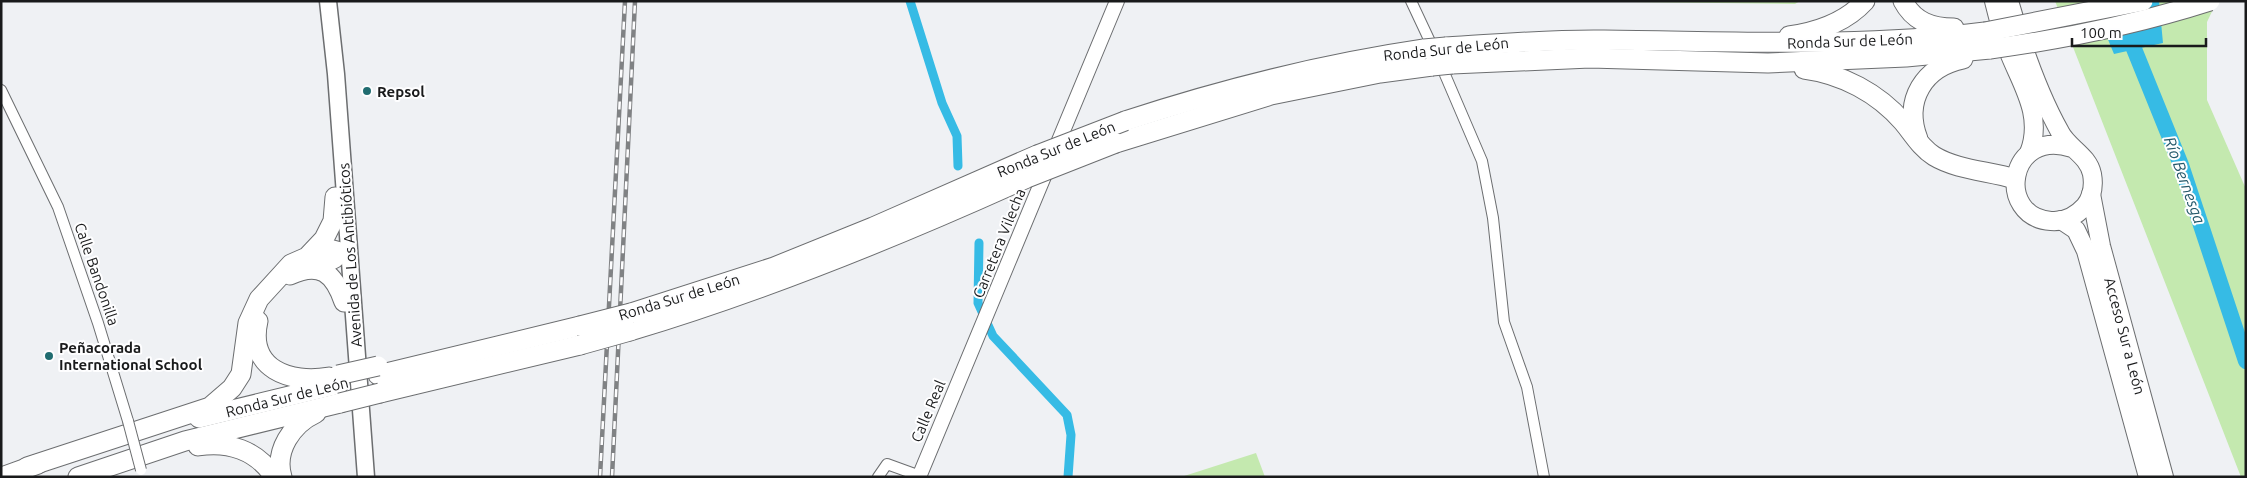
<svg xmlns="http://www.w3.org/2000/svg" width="2247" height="478" font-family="Ubuntu,sans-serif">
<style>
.green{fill:#c4e9af}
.water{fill:#36bbe5}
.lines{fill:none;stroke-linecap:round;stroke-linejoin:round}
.canal{stroke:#36bbe5;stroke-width:9}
.river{stroke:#36bbe5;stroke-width:16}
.minor-casing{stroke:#6c6e70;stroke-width:12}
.tertiary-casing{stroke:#6c6e70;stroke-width:16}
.primary-casing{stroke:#6c6e70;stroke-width:19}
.trunk-casing{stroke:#6c6e70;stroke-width:20}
.motorway-casing{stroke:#6c6e70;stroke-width:21}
.minor{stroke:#fff;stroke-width:10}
.tertiary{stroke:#fff;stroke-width:14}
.primary{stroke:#fff;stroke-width:16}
.trunk{stroke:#fff;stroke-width:18}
.motorway{stroke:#fff;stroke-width:19}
.rail-casing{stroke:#808284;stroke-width:4.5}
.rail{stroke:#fefeff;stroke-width:2.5;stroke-dasharray:8;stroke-linecap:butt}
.minor-bridge-casing{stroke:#6c6e70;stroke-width:12;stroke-linecap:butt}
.motorway-bridge-casing{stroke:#6c6e70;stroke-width:21;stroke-linecap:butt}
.minor-bridge{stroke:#fff;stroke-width:10}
.motorway-bridge{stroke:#fff;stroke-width:19}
.poi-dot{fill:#206c70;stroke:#fefeff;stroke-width:2}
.labels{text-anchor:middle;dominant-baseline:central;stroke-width:4;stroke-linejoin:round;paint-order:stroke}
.street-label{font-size:15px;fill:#191a1b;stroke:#fefeff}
.poi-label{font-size:15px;font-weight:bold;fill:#191a1b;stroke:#fefeff;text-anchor:start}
.water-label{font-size:16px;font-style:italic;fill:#24586a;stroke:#fefeff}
</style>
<rect width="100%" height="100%" fill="#eff1f4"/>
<g class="green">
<path d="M1551,1H1800L1795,4Z"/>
<path d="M2055,1H2217L2207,22V100L2246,189V477H2241Z"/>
<path d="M1256,453L1265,477H1181Z"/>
</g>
<path class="water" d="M2092,1H2159L2163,43L2114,54Z"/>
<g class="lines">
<g class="canal">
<path d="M910,1L942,103L957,136L958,166"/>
<path d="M979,243L978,303L993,336L1067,415L1071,435L1068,477"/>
</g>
<path class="river" d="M2126,29L2181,165L2246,361"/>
<defs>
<g id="minor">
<path d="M1411,1L1434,50"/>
<path d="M1440,63L1482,161L1493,218L1504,322L1527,387L1544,477"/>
<path d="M1,90L58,207L98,323L128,421"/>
<path d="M878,477L887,464L920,476"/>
</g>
<path id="tertiary" d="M919,477L1117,1"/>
<path id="primary" d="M328,1L336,74L366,477"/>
<g id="trunk">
<path d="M1994,1C1998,17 2002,34 2008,50C2021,84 2044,115 2029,153"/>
<path d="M2009,1C2022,46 2037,91 2060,132C2068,148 2088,155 2092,174C2094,185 2092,197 2085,206C2076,216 2064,222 2051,221C1995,217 2008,127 2072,148"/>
<path d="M2091,194L2101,246L2164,477"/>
<path d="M2061,220L2076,230L2086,251L2148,477"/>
</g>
<g id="motorway">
<path d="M1903,1C1914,22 1932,28 1954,28"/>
<path d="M1789,36C1817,32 1845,23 1865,1"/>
<path d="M1446,47C1498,44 1551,39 1604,40C1732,41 1858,48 1985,32"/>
<path d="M1452,64L1590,58L1768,63L1906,57L1990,49"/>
<path d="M1804,69C1842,74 1878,93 1903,122C1913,134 1921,148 1934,156C1957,170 1990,171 2015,179"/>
<path d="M1125,121C1223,89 1322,64 1424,49"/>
<path d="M1918,139C1903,100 1924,67 1963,59"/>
<path d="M1116,143L1271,95L1380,73L1432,66"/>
<path d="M316,268L335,258L340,252L325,248L316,249"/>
<path d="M290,275C320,261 334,273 344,302"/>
<path d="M631,313L774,267L873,227L1037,155"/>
<path d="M258,321C247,369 290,384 329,377"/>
<path d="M630,331C767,290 897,237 1027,178"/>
<path d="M378,375L580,326"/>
<path d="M380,393L580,345"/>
<path d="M199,418L339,384"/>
<path d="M198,446C228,441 257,450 274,477"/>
<path d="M27,467L210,407L232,388L241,374L248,323L259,299L291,264L307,257L324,239L333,221L335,197"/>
<path d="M2,477L38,464"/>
<path d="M78,477L185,441L340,403"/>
<path d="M282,477C274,451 292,424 316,413"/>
</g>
</defs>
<use href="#minor" class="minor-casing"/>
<use href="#tertiary" class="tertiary-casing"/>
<use href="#primary" class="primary-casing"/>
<use href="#trunk" class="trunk-casing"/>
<use href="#motorway" class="motorway-casing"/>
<use href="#minor" class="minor"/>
<use href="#tertiary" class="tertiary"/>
<use href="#primary" class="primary"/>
<use href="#trunk" class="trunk"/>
<use href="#motorway" class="motorway"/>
<defs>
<g id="rail">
<path d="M600,477L625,1"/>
<path d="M612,477L635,1"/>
</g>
</defs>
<use href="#rail" class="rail-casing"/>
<use href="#rail" class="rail"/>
<defs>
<path id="minor-bridge" d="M128,421L141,470"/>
<g id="motorway-bridge">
<path d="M1985,32L2143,1"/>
<path d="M1424,49L1446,47"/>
<path d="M1990,49C2065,39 2138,24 2210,1"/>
<path d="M1432,66L1452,64"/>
<path d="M1037,155L1125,121"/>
<path d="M1027,178L1116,143"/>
<path d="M580,326L631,313"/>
<path d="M580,345L630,331"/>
<path d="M338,375L378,366"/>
<path d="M340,403L380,393"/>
</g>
</defs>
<use href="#minor-bridge" class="minor-bridge-casing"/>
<use href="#motorway-bridge" class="motorway-bridge-casing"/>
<use href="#minor-bridge" class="minor-bridge"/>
<use href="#motorway-bridge" class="motorway-bridge"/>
</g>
<g class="poi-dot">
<circle cx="367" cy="91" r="5"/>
<circle cx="49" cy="356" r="5"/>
</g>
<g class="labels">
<g class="street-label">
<text transform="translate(1850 41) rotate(-2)">Ronda Sur de León</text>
<text transform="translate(1446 49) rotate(-6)">Ronda Sur de León</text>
<text transform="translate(1056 149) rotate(-22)">Ronda Sur de León</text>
<text transform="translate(999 243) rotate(-68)">Carretera Vilecha</text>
<text transform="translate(350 255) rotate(-94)">Avenida de Los Antibióticos</text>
<text transform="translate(97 274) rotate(71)">Calle Bandonilla</text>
<text transform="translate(679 297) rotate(-17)">Ronda Sur de León</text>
<text transform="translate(2125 336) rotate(75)">Acceso Sur a León</text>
<text transform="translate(287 397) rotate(-14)">Ronda Sur de León</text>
<text transform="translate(928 411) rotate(-67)">Calle Real</text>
</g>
<g class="poi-label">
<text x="377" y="91">Repsol</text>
<text x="59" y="347">Peñacorada<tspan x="59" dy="17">International School</tspan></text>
</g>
<g class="water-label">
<text transform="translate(2185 180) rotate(70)">Río Bernesga</text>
</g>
</g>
<rect width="2247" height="478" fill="none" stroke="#191a1b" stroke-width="5"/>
<path d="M2072 38v8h134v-8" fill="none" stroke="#191a1b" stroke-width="2.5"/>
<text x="2080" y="38" font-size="15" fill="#191a1b" stroke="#fefeff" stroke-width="4" paint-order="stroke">100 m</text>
</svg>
